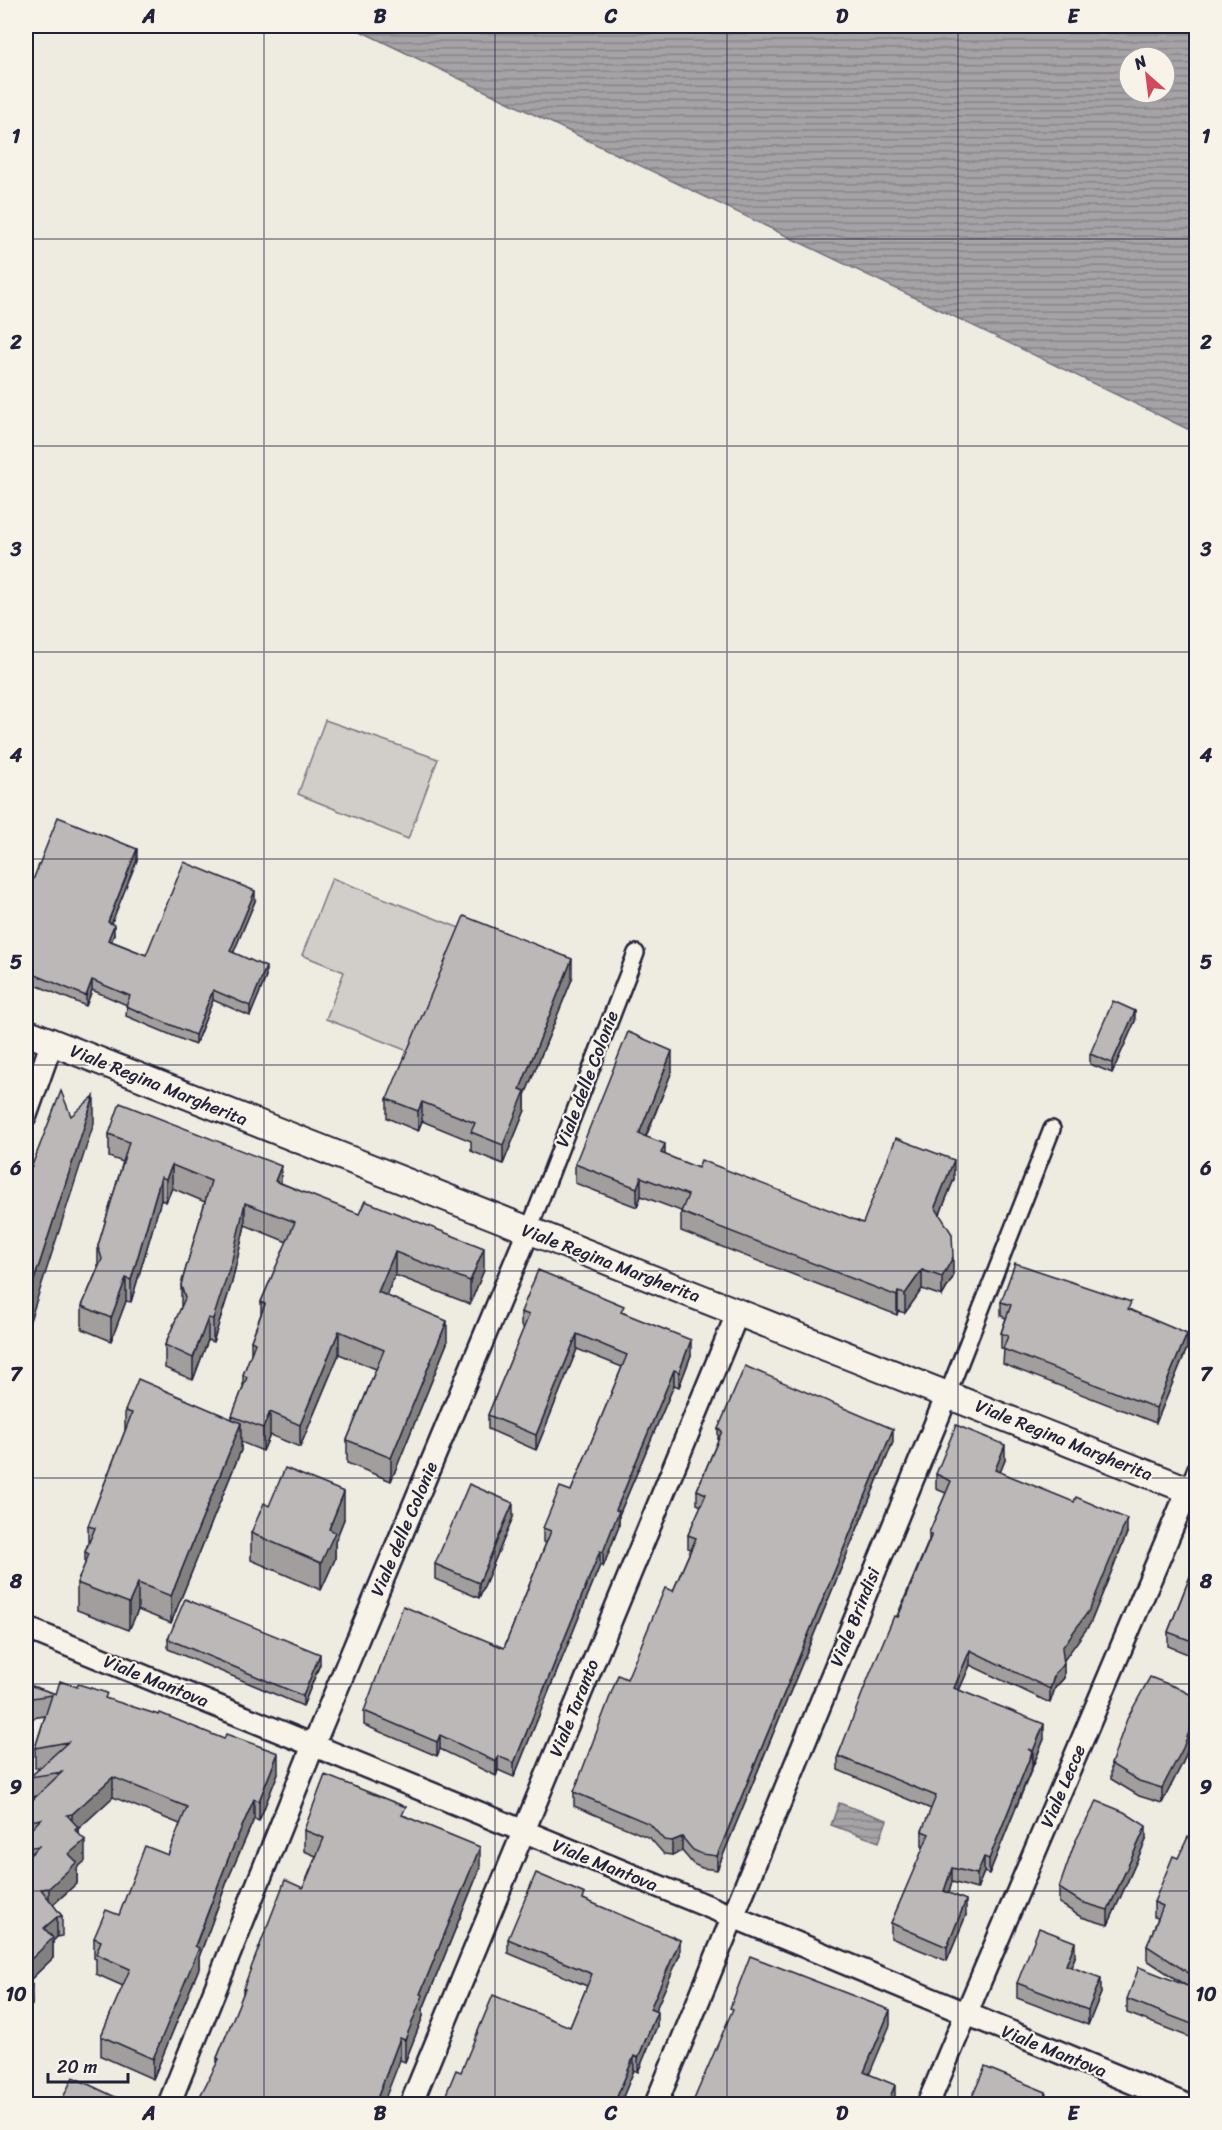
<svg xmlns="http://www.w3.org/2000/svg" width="1222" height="2130" font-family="Sriracha,sans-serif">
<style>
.pitch{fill:#d1cdc9;stroke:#7a7882;stroke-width:1.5}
.water{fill:url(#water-rules);stroke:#716f7b;stroke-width:1.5;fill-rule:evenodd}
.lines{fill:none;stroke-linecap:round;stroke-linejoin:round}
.pedestrian-casing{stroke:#22223b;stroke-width:20}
.minor-casing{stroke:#22223b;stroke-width:26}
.tertiary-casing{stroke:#22223b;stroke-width:30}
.pedestrian{stroke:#f7f3e8;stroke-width:15}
.minor{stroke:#f7f3e8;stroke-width:21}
.tertiary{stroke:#f7f3e8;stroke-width:26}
.wall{fill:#a19e9d;stroke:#22223b;stroke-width:1.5}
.shaded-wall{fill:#838180;stroke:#22223b;stroke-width:1.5}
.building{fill:#bbb8b7;stroke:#22223b;stroke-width:1.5}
.grid{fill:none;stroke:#22223b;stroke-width:1.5;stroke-opacity:0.55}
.labels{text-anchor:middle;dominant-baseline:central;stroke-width:4.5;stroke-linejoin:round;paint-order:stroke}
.street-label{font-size:18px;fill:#22223b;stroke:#f7f3e8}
.neatline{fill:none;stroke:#22223b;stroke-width:2}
.grid-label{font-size:20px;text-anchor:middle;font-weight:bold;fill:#22223b}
</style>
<defs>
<pattern id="water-rules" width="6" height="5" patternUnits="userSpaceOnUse" patternTransform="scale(1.5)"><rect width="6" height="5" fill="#a6a3a6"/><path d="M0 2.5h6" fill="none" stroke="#878488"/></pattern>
</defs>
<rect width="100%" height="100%" fill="#eeebe1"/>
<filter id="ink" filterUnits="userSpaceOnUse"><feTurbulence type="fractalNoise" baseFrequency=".0167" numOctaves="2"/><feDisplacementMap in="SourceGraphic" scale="12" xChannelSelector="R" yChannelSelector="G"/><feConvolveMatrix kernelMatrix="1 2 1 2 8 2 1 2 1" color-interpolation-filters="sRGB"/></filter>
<g filter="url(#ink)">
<g class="pitch">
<path d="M325,720L438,759L408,839L298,794Z"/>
<path d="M332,878L462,929L413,1053L326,1019L344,972L302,955Z"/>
</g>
<g class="water">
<path d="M350,26H1196V433ZM1129,57H1165V93H1129Z"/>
<path d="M839,1803L887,1820L879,1842L831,1825Z"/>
</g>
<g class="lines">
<defs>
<g id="pedestrian">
<path d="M528,1232L636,953"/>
<path d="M948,1393L1052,1129"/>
<path d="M1188,1490L1196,1468"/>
</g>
<g id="minor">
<path d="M26,1115L52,1042"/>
<path d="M26,1628L712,1908L1184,2104"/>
<path d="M169,2104L313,1746L528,1232"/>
<path d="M411,2104L738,1312"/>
<path d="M656,2104L948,1393"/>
<path d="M928,2104L1188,1490"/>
</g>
<path id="tertiary" d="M26,1032L1196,1493"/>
</defs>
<use href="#pedestrian" class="pedestrian-casing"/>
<use href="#minor" class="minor-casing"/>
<use href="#tertiary" class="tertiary-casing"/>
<use href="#pedestrian" class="pedestrian"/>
<use href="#minor" class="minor"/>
<use href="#tertiary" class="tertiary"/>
</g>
<g class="wall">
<path d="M137,860L111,923L114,935L111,941L146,955L255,901L233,953L266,977L250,1016L213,1000L195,1045L126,1016L127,1005L92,990L86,1006L26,981V889L29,890Z"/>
<path d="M572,979L525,1095V1110L503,1164L471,1151V1141L422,1121L418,1131L387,1118V1099Z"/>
<path d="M1135,1021L1112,1073L1090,1064V1054Z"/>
<path d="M672,1071L646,1137L665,1155L698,1168L863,1223L954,1179L940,1214L953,1277L942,1296L922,1289L905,1313L898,1311L897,1315L681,1231V1211L641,1196L637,1207L575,1183V1164Z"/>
<path d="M109,1134L281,1183L484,1270L470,1304L395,1275L386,1296L447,1343L391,1481L347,1463V1440L376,1369L339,1354L300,1447L270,1435L263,1451L241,1442V1450L171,1623L138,1610L129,1630L77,1610V1583L85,1564V1552L88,1543V1526L125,1431V1411L232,1419V1416L243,1388V1375L251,1355V1341L261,1314V1302L287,1242L245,1225L232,1282L213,1342L208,1340L193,1380L165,1368V1345L181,1308V1285L205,1202L172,1188L166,1202L161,1200L131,1302L126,1301L111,1341L82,1329V1306L98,1268V1246L123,1162L109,1157Z"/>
<path d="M1001,1302L1131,1310L1187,1348L1156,1423L1003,1364L1004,1349L1001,1348V1333L1006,1318L1001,1316Z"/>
<path d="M521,1312L624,1313L691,1355L679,1387L674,1385L619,1515V1526L603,1567L600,1565L514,1777L498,1770L496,1776L440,1749L437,1756L364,1725V1711L504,1648L546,1543L543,1542V1528L571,1491L622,1367L577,1349L536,1450L488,1429V1415L524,1328L521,1326Z"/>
<path d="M718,1429L893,1442L717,1870L702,1868L693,1864L682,1851L672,1855L664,1854L650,1838L574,1806V1792L627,1679L673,1591L691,1549L688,1548V1535L701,1506L697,1504V1490L718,1440Z"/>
<path d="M1005,1460L1000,1472L1127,1533L1090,1624L1063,1661L1064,1678L1055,1688L1050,1703L970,1665L959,1690L1044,1739L989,1874L984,1872L977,1889L952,1882L949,1893L966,1915L947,1961L891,1938V1923L924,1847L922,1846V1831L931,1809L838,1770V1756L929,1540V1533L946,1493L936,1489V1474Z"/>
<path d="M269,1506L344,1519L335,1542V1559L321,1590L251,1560V1533Z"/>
<path d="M513,1517L479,1598L435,1579V1564Z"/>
<path d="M1197,1559V1658L1168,1646V1632Z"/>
<path d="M168,1639L320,1664L303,1706L168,1649Z"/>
<path d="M26,1684L56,1694L107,1699L278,1773L259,1821L254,1819L228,1879L199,1957V1968L153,2079L101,2056V2036L123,1986L96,1974V1959L94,1958V1938L119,1915L168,1855L180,1824L113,1797L78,1829V1833L85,1861L77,1868V1883L53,1905L62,1916V1936L57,1937L53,1941V1958L30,1980L32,2005L26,2011V1806L36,1796L30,1797V1777L41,1767L35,1768V1748L45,1716L26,1719Z"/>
<path d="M1197,1698V1725L1183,1762L1162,1803L1139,1796L1111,1779V1764Z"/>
<path d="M406,1816L480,1868L423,2009V2016L405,2062L400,2060L217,2063V2058L243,1995V1989L303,1888L316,1856L304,1851V1830Z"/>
<path d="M1146,1840L1108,1925L1081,1917L1059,1903V1888Z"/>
<path d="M1197,1840V2040L1127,2013V1999L1185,1985L1147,1960V1946L1158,1918L1154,1917V1902L1178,1858Z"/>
<path d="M585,1900L680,1954L655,2011L657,2026L638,2072L634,2070L620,2104H442L461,2072L570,2027L587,1986L508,1953V1939Z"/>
<path d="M1075,1957L1071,1967L1101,1993L1088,2025L1017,1998V1983Z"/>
</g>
<g class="shaded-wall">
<path d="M137,849V860L108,932V922Z"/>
<path d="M255,891V901L230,961V951Z"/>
<path d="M114,925V935L108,950V940Z"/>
<path d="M572,959V979L525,1095V1110L503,1164V1145L520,1089Z"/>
<path d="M266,967V977L250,1016V1006Z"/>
<path d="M92,980V990L86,1006V996Z"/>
<path d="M213,990V1000L195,1045V1035Z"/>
<path d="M1135,1011V1021L1112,1073V1063Z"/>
<path d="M672,1051V1071L639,1153V1134Z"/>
<path d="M94,1096V1123L26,1333V1305Z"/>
<path d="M422,1102V1121L418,1131V1111Z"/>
<path d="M665,1144V1163L661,1153Z"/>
<path d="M954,1160V1179L935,1226V1207Z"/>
<path d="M172,1165V1188L166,1202V1179Z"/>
<path d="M281,1166V1188L275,1181Z"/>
<path d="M161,1177V1200L131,1302V1280Z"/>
<path d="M641,1177V1196L637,1207V1188Z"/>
<path d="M245,1203V1225L232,1282L213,1342V1319Z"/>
<path d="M484,1248V1270L470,1304V1281Z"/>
<path d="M395,1252V1275L378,1315V1292Z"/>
<path d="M953,1257V1277L942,1296V1277Z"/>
<path d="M922,1270V1289L905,1313V1294Z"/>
<path d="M126,1278V1301L111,1341V1318Z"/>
<path d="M898,1292V1311L897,1315V1296Z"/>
<path d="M208,1318V1340L193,1380V1358Z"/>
<path d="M447,1321V1343L391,1481V1458Z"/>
<path d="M339,1331V1354L300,1447V1425Z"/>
<path d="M577,1334V1349L536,1450V1435Z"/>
<path d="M1187,1334V1348L1156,1423V1408Z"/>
<path d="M691,1340V1355L679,1387V1372Z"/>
<path d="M674,1370V1385L619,1515V1526L603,1567V1552L616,1510Z"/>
<path d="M270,1412V1435L263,1451V1428Z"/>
<path d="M241,1423V1450L171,1623V1596Z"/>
<path d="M893,1429V1442L717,1870V1856Z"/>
<path d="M1005,1445V1460L995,1485V1470Z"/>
<path d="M344,1492V1519L335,1542V1559L321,1590V1563L329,1529Z"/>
<path d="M513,1503V1517L479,1598V1583Z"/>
<path d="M1127,1519V1533L1090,1624L1062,1663V1648Z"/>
<path d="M600,1551V1565L514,1777V1763Z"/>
<path d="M138,1583V1610L129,1630V1603Z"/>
<path d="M970,1650V1665L954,1702V1688Z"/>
<path d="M320,1654V1664L303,1706V1696Z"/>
<path d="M1064,1664V1678L1055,1688L1050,1703V1689L1055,1673Z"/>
<path d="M1197,1711V1725L1183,1762L1162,1803V1788Z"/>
<path d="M1044,1724V1739L1033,1765V1751Z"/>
<path d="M440,1735V1749L437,1756V1742Z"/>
<path d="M1032,1752V1767L989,1874V1859Z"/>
<path d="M278,1753V1773L259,1821V1801Z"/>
<path d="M498,1756V1770L496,1776V1762Z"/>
<path d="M113,1777V1797L78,1829V1846L85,1840V1861L77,1868V1883L49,1908V1888L69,1854L72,1834V1814Z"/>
<path d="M254,1799V1819L228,1879L199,1957V1968L153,2079V2059L228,1859Z"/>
<path d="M1146,1826V1840L1108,1925V1910Z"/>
<path d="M682,1837V1851L672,1855V1841Z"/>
<path d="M480,1847V1868L423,2009V2016L405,2062V2040L420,1994Z"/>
<path d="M984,1857V1872L977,1889V1874Z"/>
<path d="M952,1868V1882L944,1906V1891Z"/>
<path d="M966,1900V1915L947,1961V1947Z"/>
<path d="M57,1917V1937L53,1941V1958L30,1980V1987L32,1985V2005L26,2011V1964L44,1928Z"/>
<path d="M680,1940V1954L650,2023V2009Z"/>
<path d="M1075,1942V1957L1066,1979V1965Z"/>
<path d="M1101,1978V1993L1088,2025V2010Z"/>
<path d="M890,2010V2025L864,2087V2072Z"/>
<path d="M657,2012V2026L638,2072V2058Z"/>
<path d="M400,2038V2060L383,2104H375Z"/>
<path d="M634,2056V2070L620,2104H614Z"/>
<path d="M895,2085V2100L893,2104H887Z"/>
<path d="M1046,2092L1045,2104H1041Z"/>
</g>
<g class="building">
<path d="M58,817L137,849L108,922L114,925L108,940L146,955L184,862L255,891L230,951L266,967L250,1006L213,990L195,1035L126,1006L130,996L92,980L86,996L26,971V889L29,890Z"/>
<path d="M464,916L572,959L520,1089L525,1091L503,1145L471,1132L475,1123L422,1102L418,1111L387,1099Z"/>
<path d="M1113,1001L1135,1011L1112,1063L1090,1054Z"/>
<path d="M628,1032L672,1051L639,1134L665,1144L661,1153L698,1168L701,1160L863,1223L896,1138L954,1160L935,1207L952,1234L953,1257L942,1277L922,1270L905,1294L898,1292L897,1296L681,1212L688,1195L641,1177L637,1188L575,1164Z"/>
<path d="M61,1091L71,1116L94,1096L26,1305V1181Z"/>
<path d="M120,1103L281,1166L275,1181L359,1214L365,1201L484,1248L470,1281L395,1252L378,1292L447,1321L391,1458L347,1440L384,1350L339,1331L300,1425L270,1412L263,1428L232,1416L247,1377L243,1375L255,1343L251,1341L265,1304L261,1302L295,1222L245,1203L232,1260L213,1319L208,1318L193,1358L165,1345L185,1298L181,1285L211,1181L172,1165L166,1179L161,1177L131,1280L126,1278L111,1318L82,1306L102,1259L98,1246L129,1142L109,1134Z"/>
<path d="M1015,1263L1131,1302L1128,1309L1187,1334L1156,1408L1003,1349L1008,1336L1001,1333L1011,1305L1001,1302Z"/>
<path d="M538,1270L624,1306L621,1312L691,1340L679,1372L674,1370L616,1510L619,1511L603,1552L600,1551L514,1763L498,1756L496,1762L440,1735L437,1742L364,1711L403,1606L504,1648L551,1531L543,1528L560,1487L571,1491L627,1355L577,1334L536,1435L488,1415L529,1315L521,1312Z"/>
<path d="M745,1366L893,1429L717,1856L702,1854L693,1850L682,1837L672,1841L664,1840L650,1824L574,1792L618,1675L627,1679L665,1588L673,1591L696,1538L688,1535L706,1494L697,1490L722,1431L718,1429Z"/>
<path d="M138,1379L241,1423L171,1596L138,1583L129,1603L77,1583L89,1554L85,1552L95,1528L88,1526L132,1413L125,1411Z"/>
<path d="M956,1425L1005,1445L995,1470L1074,1502L1076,1497L1127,1519L1090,1609L1062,1648L1064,1664L1055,1673L1050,1689L970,1650L954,1688L1044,1724L1033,1751L1028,1749L1032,1752L989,1859L984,1857L977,1874L952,1868L944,1891L966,1900L947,1947L891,1923L929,1834L922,1831L936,1796L838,1756L869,1676L894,1616L898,1617L932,1534L929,1533L951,1481L936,1474Z"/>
<path d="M285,1468L344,1492L329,1529L335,1532L321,1563L251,1533L264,1503L269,1506Z"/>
<path d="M469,1484L513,1503L479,1583L435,1564Z"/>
<path d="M1197,1559V1643L1168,1632Z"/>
<path d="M185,1599L320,1654L303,1696L168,1639Z"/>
<path d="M1150,1677L1178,1688L1197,1698V1711L1183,1748L1162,1788L1139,1781L1111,1764L1127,1719Z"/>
<path d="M60,1681L77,1687L78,1684L107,1693L105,1698L159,1715L160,1713L224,1739L226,1734L278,1753L259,1801L254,1799L228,1859L195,1946L199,1948L153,2059L101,2036L130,1969L96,1954L101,1941L94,1938L106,1910L119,1915L145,1846L168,1855L187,1807L113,1777L72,1814L67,1815L78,1827L75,1830L85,1840L69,1854L77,1862L49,1888L41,1889L62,1916L57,1917L44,1928L53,1938L26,1964V1859L39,1846L26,1848V1834L41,1819L26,1822V1806L62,1772L30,1777L68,1742L35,1748L52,1695L26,1699V1684L56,1694Z"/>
<path d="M325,1775L406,1807L402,1815L480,1847L420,1994L423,1995L405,2040L400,2038L375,2104H196L219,2059L217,2058L245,1989H243L285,1880L303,1888L324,1838L304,1830Z"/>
<path d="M1097,1801L1124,1812L1146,1826L1108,1910L1081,1902L1059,1888L1075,1842Z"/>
<path d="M1188,1837L1197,1840V2026L1127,1999L1139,1967L1190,1987L1195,1977L1147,1946L1163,1906L1154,1902L1173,1856L1178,1858Z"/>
<path d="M536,1873L585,1894L583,1899L680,1940L650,2009L657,2012L638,2058L634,2056L614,2104H442L456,2070L461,2072L493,1995L570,2027L592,1974L508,1939Z"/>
<path d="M1039,1928L1075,1942L1066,1965L1101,1978L1088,2010L1017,1983Z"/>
<path d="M750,1956L890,2010L864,2072L895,2085L887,2104H692L733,2009L730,2008Z"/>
<path d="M26,1972L30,1976L26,1980L32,1985L26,1991Z"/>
<path d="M985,2067L1046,2092L1041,2104H969Z"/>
<path d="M73,2077L130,2104H60Z"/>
</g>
</g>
<path class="grid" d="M264,26V2104M495,26V2104M727,26V2104M958,26V2104M26,239H1196M26,446H1196M26,652H1196M26,859H1196M26,1065H1196M26,1271H1196M26,1478H1196M26,1684H1196M26,1891H1196"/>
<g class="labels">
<g class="street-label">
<text transform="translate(587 1079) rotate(-69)">Viale delle Colonie</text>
<text transform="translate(159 1085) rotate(22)">Viale Regina Margherita</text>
<text transform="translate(611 1263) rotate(21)">Viale Regina Margherita</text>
<text transform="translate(1064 1440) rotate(22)">Viale Regina Margherita</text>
<text transform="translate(404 1529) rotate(-67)">Viale delle Colonie</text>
<text transform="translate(855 1617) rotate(-68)">Viale Brindisi</text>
<text transform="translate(156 1681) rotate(22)">Viale Mantova</text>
<text transform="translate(574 1708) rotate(-68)">Viale Taranto</text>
<text transform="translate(1063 1786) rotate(-67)">Viale Lecce</text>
<text transform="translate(605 1865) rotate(22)">Viale Mantova</text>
<text transform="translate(1054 2051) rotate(22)">Viale Mantova</text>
</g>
</g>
<rect width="1222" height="2130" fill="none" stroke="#f7f3e8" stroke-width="66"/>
<g transform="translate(1147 75) rotate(332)"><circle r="28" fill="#f7f3e8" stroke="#a29fa3" stroke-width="1.5"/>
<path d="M0-4.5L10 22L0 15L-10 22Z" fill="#d1495b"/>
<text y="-9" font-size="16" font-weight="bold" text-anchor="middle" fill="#22223b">N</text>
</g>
<path d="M48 2073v9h80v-9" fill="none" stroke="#22223b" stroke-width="3"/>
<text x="57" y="2073" font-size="18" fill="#22223b" stroke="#f7f3e8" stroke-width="4.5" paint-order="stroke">20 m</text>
<rect x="33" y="33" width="1156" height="2064" class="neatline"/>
<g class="grid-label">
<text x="149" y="23">A</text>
<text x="380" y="23">B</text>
<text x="611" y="23">C</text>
<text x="842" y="23">D</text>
<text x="1073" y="23">E</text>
<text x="16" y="143">1</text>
<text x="1206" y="143">1</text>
<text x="16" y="349">2</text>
<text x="1206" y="349">2</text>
<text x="16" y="556">3</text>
<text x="1206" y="556">3</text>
<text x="16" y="762">4</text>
<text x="1206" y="762">4</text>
<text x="16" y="969">5</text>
<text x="1206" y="969">5</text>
<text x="16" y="1175">6</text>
<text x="1206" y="1175">6</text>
<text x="16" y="1381">7</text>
<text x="1206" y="1381">7</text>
<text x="16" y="1588">8</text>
<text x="1206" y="1588">8</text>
<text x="16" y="1794">9</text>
<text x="1206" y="1794">9</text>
<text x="16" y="2001">10</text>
<text x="1206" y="2001">10</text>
<text x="149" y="2120">A</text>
<text x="380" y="2120">B</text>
<text x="611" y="2120">C</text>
<text x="842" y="2120">D</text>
<text x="1073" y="2120">E</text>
</g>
</svg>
